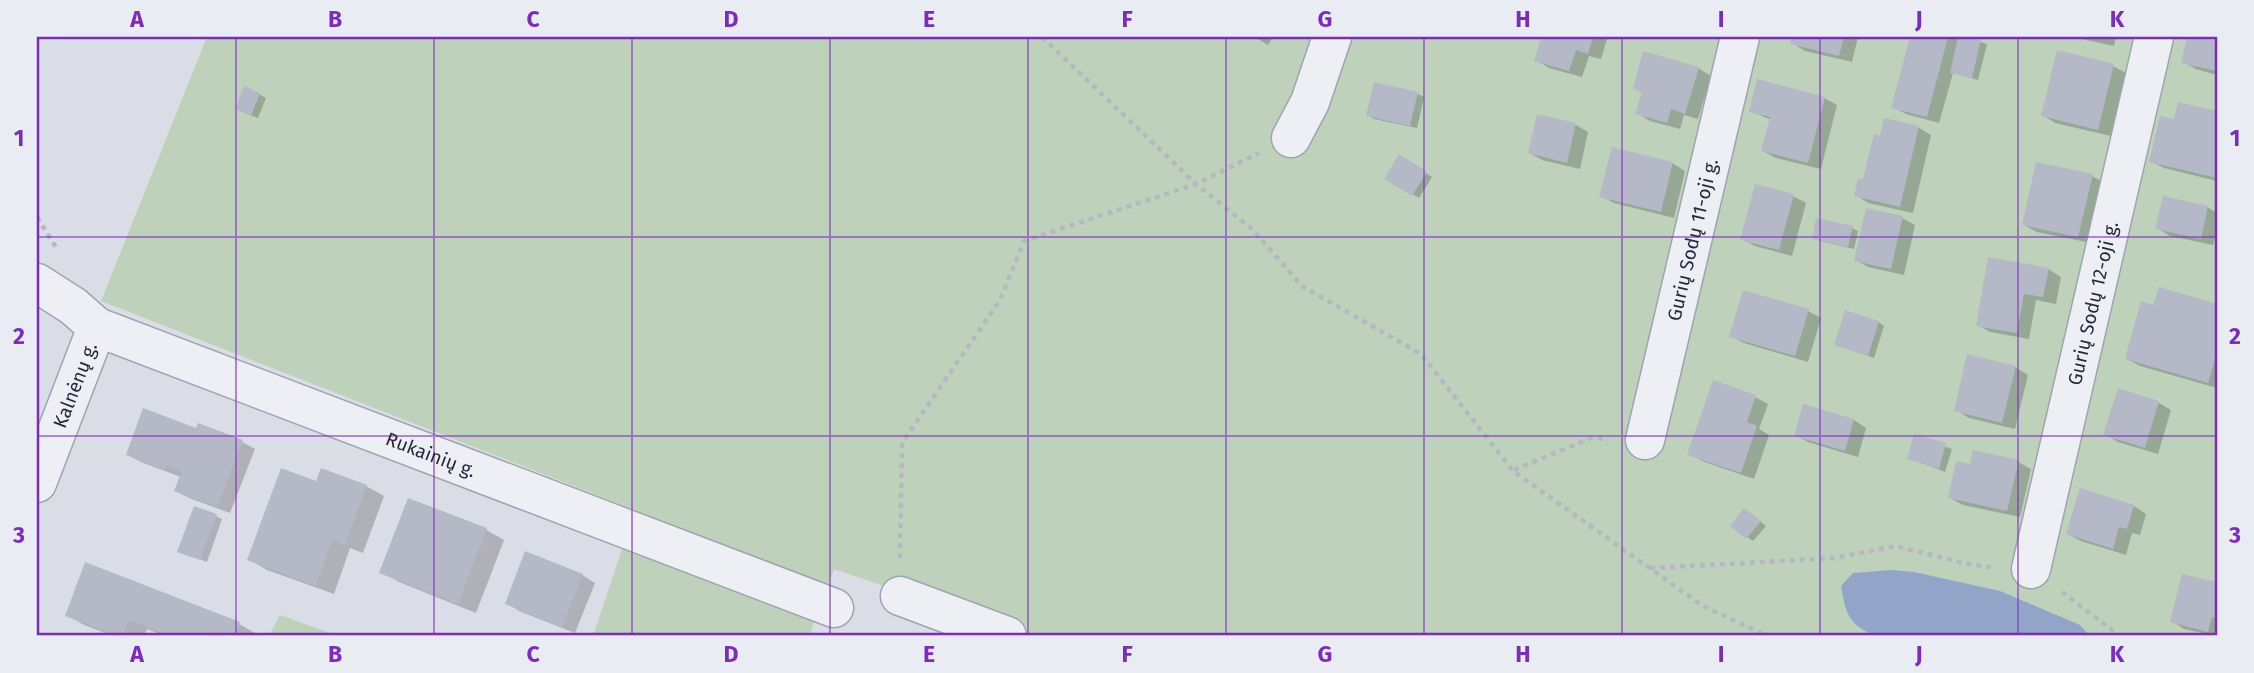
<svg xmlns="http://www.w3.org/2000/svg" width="2254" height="673" font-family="'Fira Sans',sans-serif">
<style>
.green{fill:#bdd1bb}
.water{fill:#93a4c9}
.shadow{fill:#0003}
.building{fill:#b5b8c6}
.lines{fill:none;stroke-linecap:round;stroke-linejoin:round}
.minor-casing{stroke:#a0a3b0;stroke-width:41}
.path{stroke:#b5b8c1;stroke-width:4.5;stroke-dasharray:5 5;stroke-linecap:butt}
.minor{stroke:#eeeff5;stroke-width:38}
.grid{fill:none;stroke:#7b2cbf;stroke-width:2;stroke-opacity:0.55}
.labels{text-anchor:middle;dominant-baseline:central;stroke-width:5;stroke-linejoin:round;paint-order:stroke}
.street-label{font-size:19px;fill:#24293d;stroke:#eaecf4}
.neatline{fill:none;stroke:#7b2cbf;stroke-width:2.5}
.grid-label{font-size:23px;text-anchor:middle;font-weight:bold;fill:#7b2cbf}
</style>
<rect width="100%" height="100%" fill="#dbdde6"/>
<g class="green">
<path d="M207,37H2217V636H1030L834,569L809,636H593L635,510L101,301Z"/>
<path d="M280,615L338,636H269Z"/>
</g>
<path class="water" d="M1892,570L1914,572L2000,591L2080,625L2090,636H1875C1848,624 1846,614 1841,586L1853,573Z"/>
<g class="shadow">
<path d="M1255,37H1273L1268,45Z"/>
<path d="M1543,37H1603L1607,39L1601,59L1589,56L1582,77L1549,68L1536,60Z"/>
<path d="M1794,37H1858L1852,62L1805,51L1792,43Z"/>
<path d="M1918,37H1963L1987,44L1978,80L1953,73L1939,123L1906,114L1893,107Z"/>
<path d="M2072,37H2116L2114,46Z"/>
<path d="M2189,37L2217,43V75L2196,69L2183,62Z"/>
<path d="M2113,66L2126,73L2111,136L2055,123L2043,115Z"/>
<path d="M1698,68L1711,76L1698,119L1684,115L1680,129L1650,121L1637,113L1643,93L1635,88Z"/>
<path d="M1375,84L1418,94L1424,97L1417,128L1374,119L1368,115Z"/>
<path d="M259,94L266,98L258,118L243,112Z"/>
<path d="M1824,98L1837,105L1821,169L1776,158L1763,151L1771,120L1751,111Z"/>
<path d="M2179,104L2217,113V181L2164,168L2151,161L2175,121Z"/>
<path d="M1538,116L1576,125L1588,132L1580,169L1542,160L1530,153Z"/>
<path d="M1885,120L1919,128L1931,135L1913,213L1868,203L1856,195L1865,181L1881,137Z"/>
<path d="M1400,156L1432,177L1419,198L1386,178Z"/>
<path d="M1672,163L1685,171L1674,218L1614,203L1601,196Z"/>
<path d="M2092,176L2105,183L2091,243L2037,232L2024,225Z"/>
<path d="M1793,196L1806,203L1792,256L1755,246L1742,239Z"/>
<path d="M2207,207L2217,213V228L2213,245L2170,236L2157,228Z"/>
<path d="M1902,218L1915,225L1904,275L1868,267L1856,260Z"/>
<path d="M1852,228L1858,231L1854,249L1820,241L1814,238Z"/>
<path d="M2048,269L2061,277L2056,304L2036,300L2029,339L1990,332L1978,325Z"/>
<path d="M2160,290L2217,306V388L2140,366L2127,359L2155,307Z"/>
<path d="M1808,311L1821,318L1808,362L1744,343L1731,336Z"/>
<path d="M1878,322L1884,326L1874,358L1836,344Z"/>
<path d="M2015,367L2028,375L2015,429L1969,418L1956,410Z"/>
<path d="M2119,391L2159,403L2171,410L2158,454L2118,442L2105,434Z"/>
<path d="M1755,397L1768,404L1759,429L1769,435L1754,479L1702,461L1690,454Z"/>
<path d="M1804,406L1854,420L1866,428L1858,457L1808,442L1796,435Z"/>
<path d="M198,431L242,442L255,449L230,513L189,498L176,491L181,477L141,462L128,455Z"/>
<path d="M1915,436L1952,449L1945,472L1909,458Z"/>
<path d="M2018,462L2031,469L2020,517L1963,505L1950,498L1971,466Z"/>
<path d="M317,483L366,486L384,496L363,553L350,548L334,594L267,570L250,560Z"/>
<path d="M2081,491L2134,506L2146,514L2140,535L2132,533L2126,555L2081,541L2068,534Z"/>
<path d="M1751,514L1766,526L1753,541L1732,526Z"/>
<path d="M216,516L222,519L207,562L179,551Z"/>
<path d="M486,530L504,540L476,613L399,582L381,572Z"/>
<path d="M582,575L595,583L575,633L519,611L507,603Z"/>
<path d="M2183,576L2217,584V636L2184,629L2172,621Z"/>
<path d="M67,615L239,624L257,634L256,636H165L147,629L144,636H113L84,625Z"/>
</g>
<g class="building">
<path d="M1541,37H1593L1588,54L1576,50L1569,71L1534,61Z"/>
<path d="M1792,37H1844L1839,56L1790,44Z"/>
<path d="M1910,37H1948L1927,117L1891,108Z"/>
<path d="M1958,37L1981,39L1972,78L1950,73Z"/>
<path d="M2187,37H2199L2217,41V71L2181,63Z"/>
<path d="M2057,50L2114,64L2098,130L2041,116Z"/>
<path d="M1643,51L1699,67L1685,114L1671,109L1667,123L1635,114L1642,92L1633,89Z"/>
<path d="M1757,79L1825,97L1808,163L1761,151L1770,117L1749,112Z"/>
<path d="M1374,82L1418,92L1410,126L1366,116Z"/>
<path d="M244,86L260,93L251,116L235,109Z"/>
<path d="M2178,102L2217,111V178L2149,162L2160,116L2174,119Z"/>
<path d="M1537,114L1576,123L1567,163L1528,153Z"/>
<path d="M1884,118L1919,126L1900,207L1854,196L1858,179H1863L1874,134L1880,135Z"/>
<path d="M1612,147L1673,162L1661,212L1599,197Z"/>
<path d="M1399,154L1427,172L1412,196L1384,179Z"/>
<path d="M2036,162L2093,174L2078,237L2022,225Z"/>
<path d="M1755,184L1794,194L1779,250L1740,240Z"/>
<path d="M2163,196L2208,206L2201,239L2155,229Z"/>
<path d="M1866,208L1903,216L1891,269L1854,261Z"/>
<path d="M1816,218L1853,226L1848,247L1812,239Z"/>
<path d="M1988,257L2049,268L2043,297L2024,294L2017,333L1976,326Z"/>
<path d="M2159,287L2217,304V353L2208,383L2125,359L2141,301L2153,305Z"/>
<path d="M1743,290L1809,309L1795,356L1729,337Z"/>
<path d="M1845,310L1879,321L1868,356L1834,345Z"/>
<path d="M1967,354L2016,366L2002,423L1954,411Z"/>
<path d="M1713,380L1756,395L1747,422L1757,426L1741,473L1687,455Z"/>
<path d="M2118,388L2159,401L2145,448L2103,435Z"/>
<path d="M1803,404L1854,419L1845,451L1794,436Z"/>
<path d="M143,408L196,428L198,423L243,440L217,507L174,491L182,471L167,465L165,470L126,455Z"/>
<path d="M1914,434L1946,443L1939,469L1907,459Z"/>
<path d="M1973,450L2019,460L2007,511L1948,498L1956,461L1970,464Z"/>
<path d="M281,468L316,481L321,468L367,485L345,545L332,540L316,586L247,560Z"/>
<path d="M2080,488L2134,505L2127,529L2119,527L2113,549L2066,534Z"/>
<path d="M408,498L487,528L458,604L379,573Z"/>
<path d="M194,506L217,514L200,560L177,552Z"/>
<path d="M1744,508L1761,521L1746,539L1730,526Z"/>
<path d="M525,551L583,574L562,627L505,604Z"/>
<path d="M85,562L240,622L235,636H169L129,620L123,636H117L65,616Z"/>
<path d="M2182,574L2217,582V619L2212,617L2208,632L2170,622Z"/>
</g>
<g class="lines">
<defs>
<g id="minor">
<path d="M1291,138L1310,102L1332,37"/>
<path id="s1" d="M37,283L73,306L97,327L834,608"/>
<path id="s2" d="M1645,440L1740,37"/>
<path id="s3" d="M37,483L97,327"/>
<path id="s4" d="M2031,569L2154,37"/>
<path d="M900,596L1007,636"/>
</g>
</defs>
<use href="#minor" class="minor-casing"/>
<g class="path">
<path d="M1042,37L1196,184L1252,229L1302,286L1421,354L1513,471L1703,606L1767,636"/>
<path d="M37,217L57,249"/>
<path d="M1514,470L1591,438L1608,439"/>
<path d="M900,558L902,443L1000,300L1024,241L1196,184L1259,153"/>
<path d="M1650,568L1836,558L1896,546L1963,563L1995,568"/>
<path d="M2062,592L2120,636"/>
</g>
<use href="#minor" class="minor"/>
</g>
<path class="grid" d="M236,37V636M434,37V636M632,37V636M830,37V636M1028,37V636M1226,37V636M1424,37V636M1622,37V636M1820,37V636M2018,37V636M37,237H2217M37,436H2217"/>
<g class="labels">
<g class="street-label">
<text stroke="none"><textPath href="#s2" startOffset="206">Gurių Sodų 11-oji g.</textPath></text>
<text stroke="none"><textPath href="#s4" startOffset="273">Gurių Sodų 12-oji g.</textPath></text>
<text stroke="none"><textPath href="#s3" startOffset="105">Kalnėnų g.</textPath></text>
<text stroke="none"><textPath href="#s1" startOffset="432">Rukainių g.</textPath></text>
</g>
</g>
<rect width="2254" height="673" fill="none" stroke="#eaecf4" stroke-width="77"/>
<rect x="38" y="38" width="2178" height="596" class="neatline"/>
<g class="grid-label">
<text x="137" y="27">A</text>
<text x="335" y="27">B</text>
<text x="533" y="27">C</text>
<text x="731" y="27">D</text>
<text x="929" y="27">E</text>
<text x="1127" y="27">F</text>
<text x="1325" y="27">G</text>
<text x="1523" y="27">H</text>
<text x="1721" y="27">I</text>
<text x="1919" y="27">J</text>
<text x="2117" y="27">K</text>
<text x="19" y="146">1</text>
<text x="2235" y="146">1</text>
<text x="19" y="344">2</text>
<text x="2235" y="344">2</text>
<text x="19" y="543">3</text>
<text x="2235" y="543">3</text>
<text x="137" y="662">A</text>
<text x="335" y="662">B</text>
<text x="533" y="662">C</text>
<text x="731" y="662">D</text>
<text x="929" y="662">E</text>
<text x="1127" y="662">F</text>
<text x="1325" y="662">G</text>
<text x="1523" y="662">H</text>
<text x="1721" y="662">I</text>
<text x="1919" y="662">J</text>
<text x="2117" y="662">K</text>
</g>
</svg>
